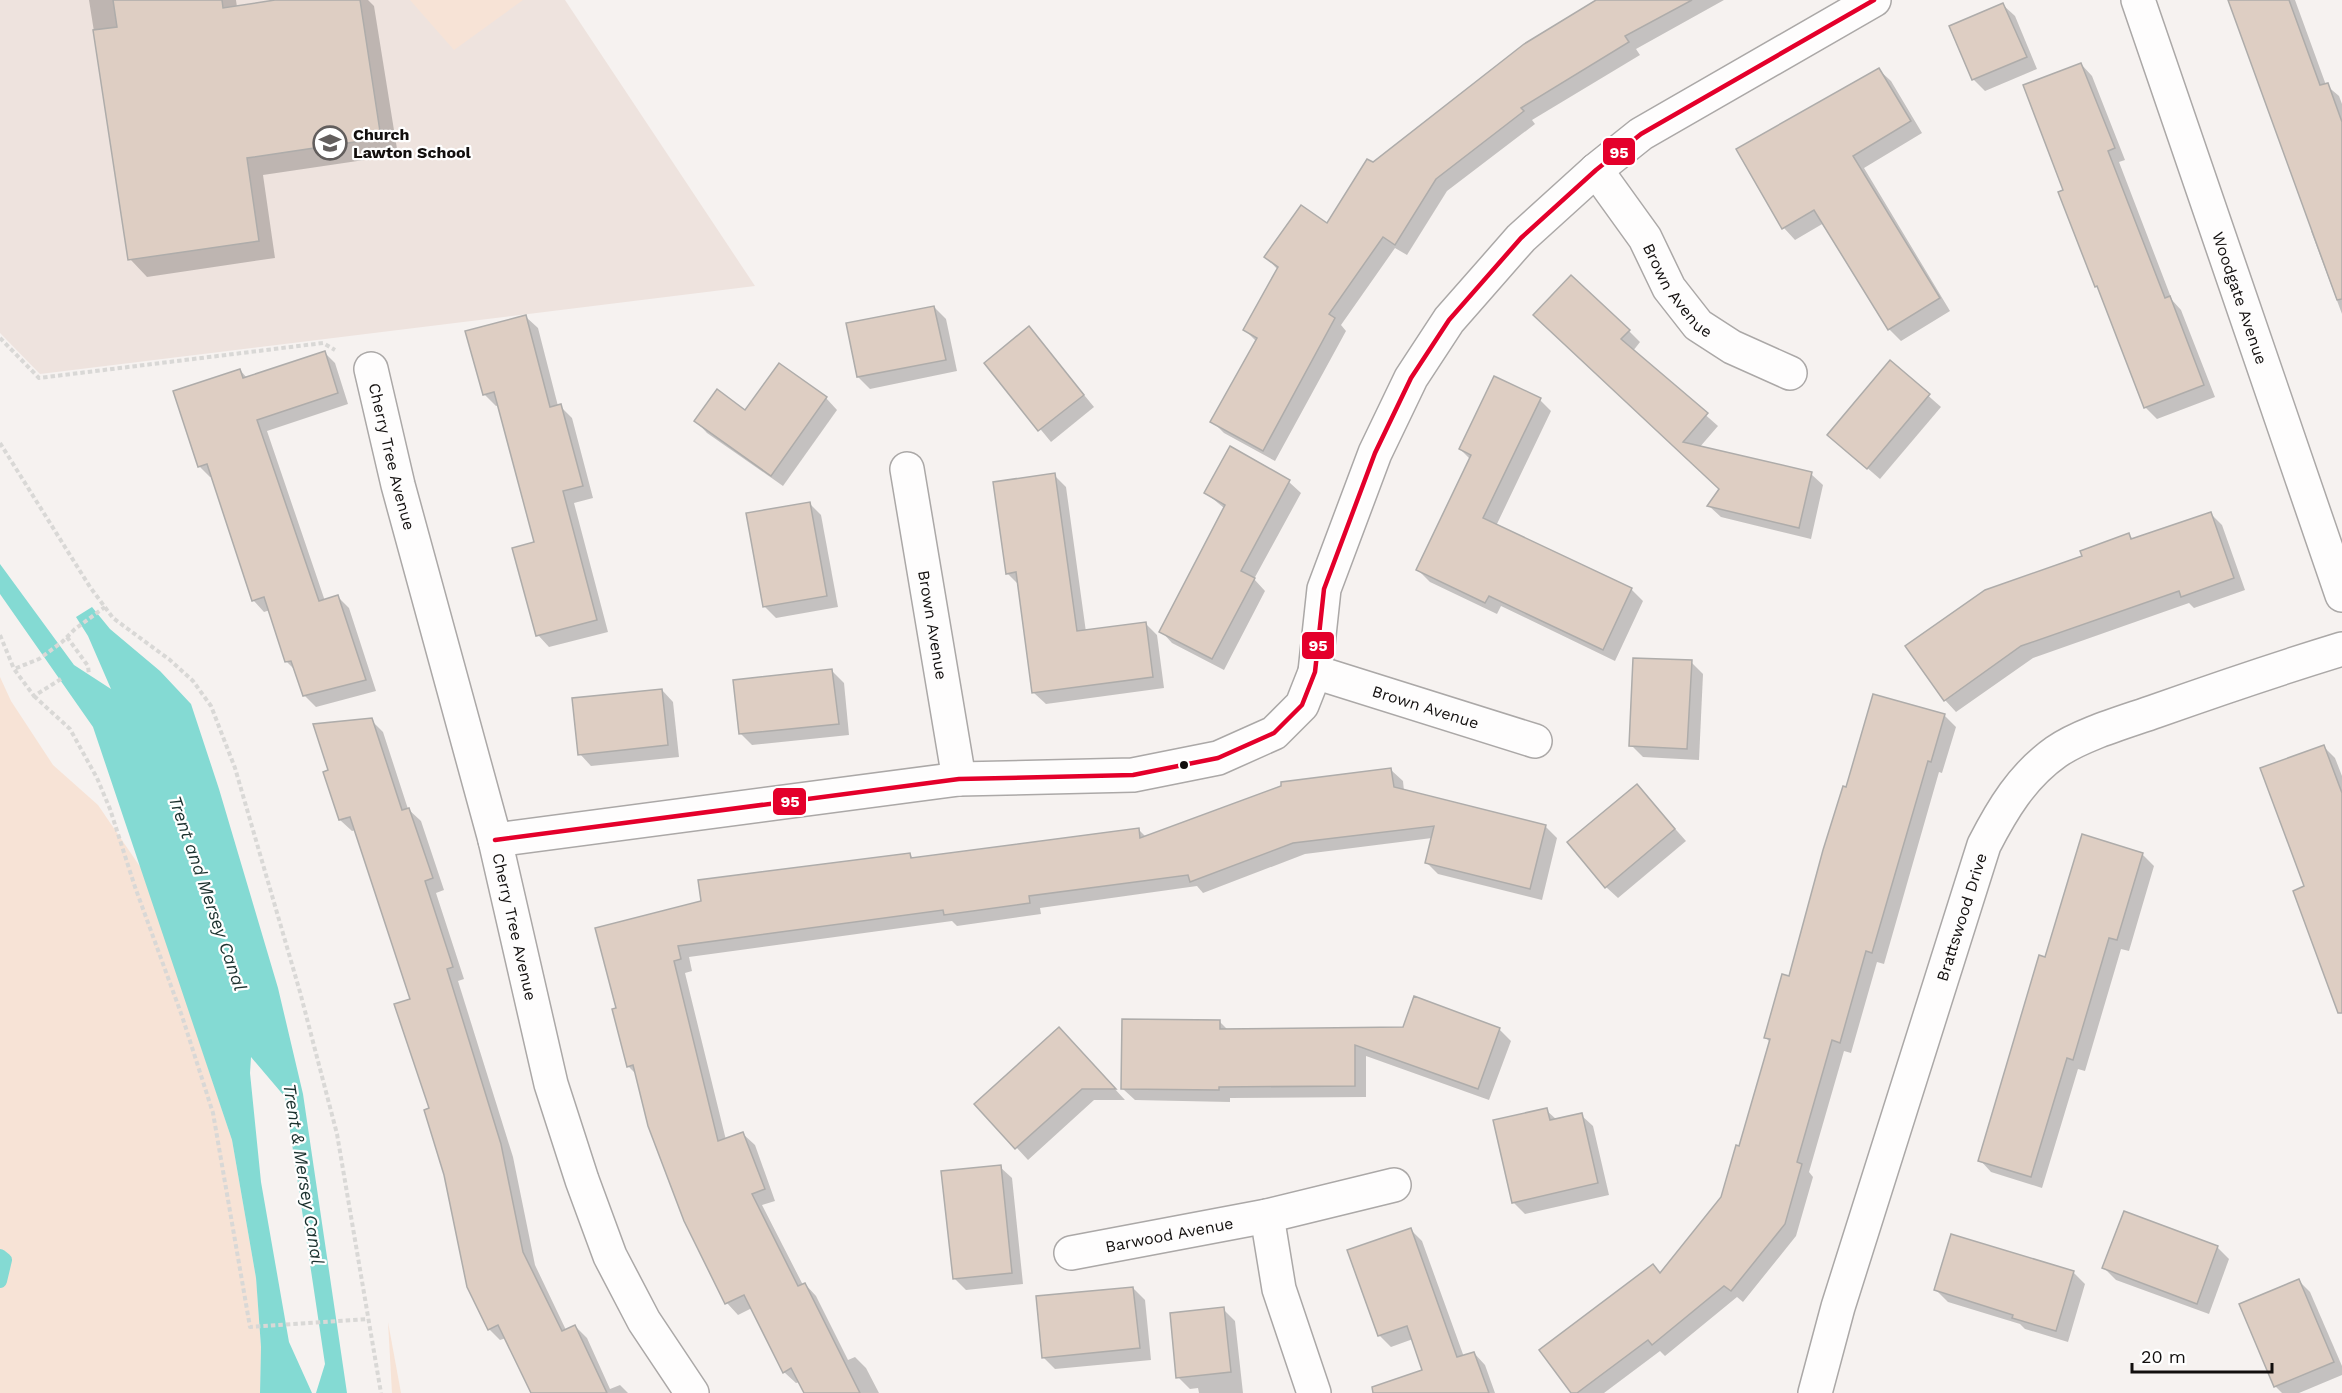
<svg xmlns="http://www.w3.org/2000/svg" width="2342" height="1393" font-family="'Work Sans',sans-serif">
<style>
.built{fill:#eee3de}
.green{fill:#f7e3d6}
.water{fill:#84dad3}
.shadow{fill:#0003}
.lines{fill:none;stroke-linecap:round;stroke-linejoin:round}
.stream{stroke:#84dad3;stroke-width:14}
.building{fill:#decec3;stroke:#aeacaa;stroke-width:1.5}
.minor-casing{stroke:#aba8a7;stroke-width:36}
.path{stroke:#d9d8d6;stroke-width:4;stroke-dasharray:4.5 3;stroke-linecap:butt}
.minor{stroke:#fefdfd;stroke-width:33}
.bus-1-casing{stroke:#fff;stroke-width:9}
.bus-1{stroke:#e4002b;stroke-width:4.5}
.bus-dot{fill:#120f0e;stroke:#fff;stroke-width:2}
.labels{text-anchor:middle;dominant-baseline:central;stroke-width:4.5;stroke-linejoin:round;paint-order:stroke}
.poi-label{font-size:16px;font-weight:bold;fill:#120f0e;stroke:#fff;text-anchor:start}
.street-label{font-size:16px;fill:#120f0e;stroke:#fff}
.water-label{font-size:18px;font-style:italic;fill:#1b312e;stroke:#fff}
.line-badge{stroke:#fff;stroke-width:2}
.badge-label{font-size:16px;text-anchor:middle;font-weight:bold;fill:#fff}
</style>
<rect width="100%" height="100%" fill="#f6f2f0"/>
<path class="built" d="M0,0H565L755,286L40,374L0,333Z"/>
<g class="green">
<path d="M410,0H523L454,50Z"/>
<path d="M0,677L11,701L53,765L98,805L143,871L232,1140L256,1278L261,1347L260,1393H0Z"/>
<path d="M388,1322L401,1393H392Z"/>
</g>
<path class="water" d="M0,564L74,665L111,689L88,636L76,617L92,607L110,629L160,671L191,704L219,789L278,988L303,1094L347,1393H316L325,1364L285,1097L251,1057L250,1073L261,1182L289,1342L312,1393H260L261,1347L256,1278L232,1140L93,727L0,594Z"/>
<g class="shadow">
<path d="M89,0H236L237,7L285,0H368L374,6L398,155L263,175L275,258L147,277L130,259Z"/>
<path d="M1599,0H1724L1636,49L1640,55L1532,120L1535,124L1447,191L1407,255L1395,248L1341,325L1346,331L1275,461L1224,433L1212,421L1256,341L1245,330L1278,270L1266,257L1327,226L1373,164Z"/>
<path d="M2230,0H2295L2326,85L2339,96L2342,104V314L2311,231L2313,230Z"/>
<path d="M2003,5L2015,16L2037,69L1985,91L1973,79Z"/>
<path d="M2081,64L2092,76L2125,160L2119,162L2172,300L2181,310L2215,397L2157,419L2145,407L2101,290L2096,286L2065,191Z"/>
<path d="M1879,70L1891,81L1922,133L1864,168L1950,311L1901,341L1889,329L1824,223L1795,240L1784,228Z"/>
<path d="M934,307L946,319L957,371L870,389L858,377Z"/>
<path d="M526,317L538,328L558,406H560L572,418L593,498L574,503L608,632L549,647L538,635L536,543L499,405L496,406L484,394Z"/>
<path d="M1547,327L1629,331L1640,342L1633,351L1718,426L1699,448L1811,474L1823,485L1811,539L1721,517L1709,506L1721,489Z"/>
<path d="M1029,328L1094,407L1051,442L986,363Z"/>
<path d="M324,352L335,363L348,404L267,431L325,601L338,597L349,608L376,691L316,707L305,696L296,671L287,662L270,610L264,612L253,600L213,477H210L199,466L240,370L247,378Z"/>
<path d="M1890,362L1941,407L1880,479L1829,435Z"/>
<path d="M826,398L837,410L783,486L707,433L696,421Z"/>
<path d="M1540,400L1551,411L1496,526L1631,589L1643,601L1615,661L1501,606L1497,614L1430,582L1418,570L1470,459L1460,449Z"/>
<path d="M1230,448L1289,482L1301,493L1254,579L1265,591L1224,670L1172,643L1161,631L1224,508L1206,493Z"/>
<path d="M1054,475L1066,487L1086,632L1145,623L1157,635L1164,688L1046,704L1034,693L1020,586L1007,573Z"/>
<path d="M810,504L821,515L838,607L776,618L764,606Z"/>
<path d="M2210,513L2222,525L2245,590L2194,608L2189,603L2033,658L1956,712L1945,700L2084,557L2129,535L2134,540Z"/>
<path d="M1691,662L1703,674L1699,760L1643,757L1631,745Z"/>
<path d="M832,671L844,683L849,735L752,745L741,734Z"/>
<path d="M662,690L673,702L679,757L591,766L580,754Z"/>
<path d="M1944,715L1956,727L1942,773L1939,772L1884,964L1877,962L1851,1053L1844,1051L1809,1172L1813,1177L1796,1236L1743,1302L1737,1297L1665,1356L1660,1351L1604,1393H1573L1661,1275L1723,1197L1740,1147L1770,1042L1765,1037L1790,978L1847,789Z"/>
<path d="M371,720L383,732L408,809L421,821L444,890L436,893L464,979L458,981L513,1157L535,1265L566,1330L575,1326L587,1338L610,1389L620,1385L628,1393H533L506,1338L500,1340L489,1329L431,1109L412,1000L356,830L352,831L340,820L330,771Z"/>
<path d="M2323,746L2335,758L2342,776V992L2306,887Z"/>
<path d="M1391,770L1403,781L1404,791L1545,826L1557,838L1542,900L1438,874L1426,862L1432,838L1305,854L1203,893L1197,886L1040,908L1041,914L957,926L952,921L689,957L692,971L685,973L726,1140L743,1134L755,1145L775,1201L762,1205L803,1285L805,1284L816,1296L848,1360L855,1357L866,1368L879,1393H805L800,1382L796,1383L784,1372L752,1308L738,1315L727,1303L637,1075L628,1066L618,1009L597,929L910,855L914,859L1138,829L1146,837Z"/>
<path d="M1637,786L1686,841L1618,898L1606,887Z"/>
<path d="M2142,854L2154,866L2129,951L2121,949L2085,1071L2078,1069L2042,1188L1991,1172L1980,1160L2046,959Z"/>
<path d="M1219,1021L1229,1031L1499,1029L1511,1041L1489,1100L1366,1056V1097L1230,1098V1102L1135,1100L1123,1089Z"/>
<path d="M1070,1040L1125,1100H1094L1028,1160L976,1104Z"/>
<path d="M1546,1110L1557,1120L1581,1115L1593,1126L1609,1195L1525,1214L1513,1202Z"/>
<path d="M1000,1167L1012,1178L1023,1284L966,1290L954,1278Z"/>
<path d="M1411,1230L1422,1241L1464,1357L1474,1353L1485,1365L1495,1393H1432L1413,1339L1391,1347L1379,1335Z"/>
<path d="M2217,1247L2229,1259L2209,1314L2116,1280L2104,1268Z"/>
<path d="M2073,1272L2085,1284L2068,1342L2025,1329L2020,1324L1948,1302L1936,1290Z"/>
<path d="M2298,1280L2310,1292L2342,1366V1375L2299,1393H2282L2275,1386Z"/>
<path d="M1133,1288L1145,1300L1151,1360L1055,1369L1043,1357Z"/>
<path d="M1223,1309L1235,1321L1243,1393H1199L1198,1388L1190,1389L1178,1377Z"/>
</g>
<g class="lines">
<path class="stream" d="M0,1256L5,1260L0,1281"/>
</g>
<g class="building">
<path d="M113,0H222L223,8L275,0H360L381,138L247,158L259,241L128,260L93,30L117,27Z"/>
<path d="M1596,0H1692L1625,36L1629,42L1521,108L1524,111L1436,179L1395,245L1383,237L1329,314L1335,318L1263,451L1210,422L1257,338L1243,330L1278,267L1264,257L1301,205L1327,223L1367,159L1373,162L1524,44Z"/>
<path d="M2228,0H2289L2320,85L2328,83L2342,122V299L2337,300Z"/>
<path d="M2003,3L2027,57L1972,80L1949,26Z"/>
<path d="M2081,63L2115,148L2108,151L2165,298L2170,296L2204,385L2144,408L2097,286L2095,287L2058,192L2063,190L2023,85Z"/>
<path d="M1879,68L1911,121L1853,156L1940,298L1888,330L1814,210L1782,229L1736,149Z"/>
<path d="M1571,275L1630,330L1621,339L1708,413L1683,442L1812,472L1799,528L1707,506L1719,489L1533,315Z"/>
<path d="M934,306L946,360L857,377L846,323Z"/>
<path d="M526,315L550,407L561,404L583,486L563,491L597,620L536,636L512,548L534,542L494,392L483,395L465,331Z"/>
<path d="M1029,326L1084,395L1038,431L984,363Z"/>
<path d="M325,351L338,393L257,420L319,601L338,595L366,680L303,696L291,661L285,662L264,597L252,601L207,464L198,467L173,391L240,369L243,378Z"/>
<path d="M1890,360L1930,394L1867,469L1827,435Z"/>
<path d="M779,363L827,397L771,476L694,421L717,389L745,410Z"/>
<path d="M1494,376L1541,398L1483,518L1632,588L1603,650L1489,596L1485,603L1416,570L1471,455L1459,449Z"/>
<path d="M1230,446L1290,480L1241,571L1255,578L1212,659L1159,632L1225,505L1204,493Z"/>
<path d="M1055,473L1077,631L1146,622L1153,677L1032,693L1016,572L1006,574L993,482Z"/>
<path d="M810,502L827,596L763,607L746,513Z"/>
<path d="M2211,512L2234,578L2181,597L2179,591L2021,646L1944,701L1905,646L1985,590L2082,556L2080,551L2129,533L2131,539Z"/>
<path d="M1633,658L1692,660L1687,749L1629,746Z"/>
<path d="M832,669L839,724L739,734L733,680Z"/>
<path d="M662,689L668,745L578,755L572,698Z"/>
<path d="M1873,694L1945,714L1931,762L1928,761L1872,953L1866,951L1840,1043L1832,1040L1797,1162L1802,1164L1785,1224L1731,1291L1724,1286L1652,1345L1648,1340L1577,1393H1571L1539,1350L1653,1264L1660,1273L1721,1197L1736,1145L1739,1146L1770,1039L1764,1038L1782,974L1789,976L1823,850L1843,786L1846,787Z"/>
<path d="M372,718L402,810L409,808L433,878L425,881L453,967L447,969L501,1144L523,1252L562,1331L575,1325L607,1393H531L498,1325L488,1330L467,1287L444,1175L424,1110L429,1108L394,1004L410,999L350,817L339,820L323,772L328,770L313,724Z"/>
<path d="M2324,745L2342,793V1013H2338L2293,891L2304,886L2260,768Z"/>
<path d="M1391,768L1394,787L1546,825L1530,889L1425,863L1434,826L1293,843L1190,882L1188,875L1029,896L1030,903L944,915L943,910L678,946L681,959L674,961L718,1141L743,1132L765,1189L752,1194L798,1286L805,1283L860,1393H804L791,1368L783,1373L744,1295L725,1304L684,1221L648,1126L633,1065L627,1067L612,1009L616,1008L595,928L701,901L698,880L910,853L911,858L1139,828L1140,838L1281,786V782Z"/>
<path d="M1637,784L1675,829L1605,888L1567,842Z"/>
<path d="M2082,834L2143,853L2117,940L2109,938L2073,1060L2067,1058L2031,1177L1978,1161L2039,955L2045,957Z"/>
<path d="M1414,996L1500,1028L1478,1089L1355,1045V1086L1219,1087V1090L1121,1089L1122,1019L1220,1020V1029L1403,1027Z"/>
<path d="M1059,1027L1116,1089H1082L1015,1149L974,1104Z"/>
<path d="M1547,1108L1550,1120L1582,1113L1598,1183L1512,1203L1493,1120Z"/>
<path d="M1001,1165L1012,1273L953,1279L941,1171Z"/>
<path d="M2124,1211L2218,1246L2197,1304L2102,1268Z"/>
<path d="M1411,1228L1457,1357L1474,1352L1489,1393H1373L1372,1387L1422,1370L1407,1326L1378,1336L1347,1250Z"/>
<path d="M1951,1234L2074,1271L2056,1331L2012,1318L2013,1315L1934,1290Z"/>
<path d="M2299,1279L2334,1362L2274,1387L2239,1304Z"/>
<path d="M1133,1287L1140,1348L1042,1358L1036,1296Z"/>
<path d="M1224,1307L1231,1372L1176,1378L1170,1313Z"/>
</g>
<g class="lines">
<defs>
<g id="minor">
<path id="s1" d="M2138,0L2342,595"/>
<path id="s2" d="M1596,170L1645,238L1669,288L1698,325L1732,347L1790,373"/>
<path id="s3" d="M371,369L398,485L495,840L551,1084L582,1180L610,1256L644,1321L692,1393"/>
<path id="s4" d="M907,469L959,779"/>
<path id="s5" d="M1315,672L1535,741"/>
<path d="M495,840L959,779L1133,775L1218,758L1274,733L1302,705L1315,672L1324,589L1375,453L1411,378L1449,320L1521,238L1596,170L1641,134L1874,0"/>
<path d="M1267,1216L1279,1289L1314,1393"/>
<path id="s6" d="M1071,1253L1267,1216L1394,1185"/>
<path id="s7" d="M1815,1393L1838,1307L1984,845C2002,810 2022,776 2056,752C2082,734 2125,722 2156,711C2218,689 2280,668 2342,649"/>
</g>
</defs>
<use href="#minor" class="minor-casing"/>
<g class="path">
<path d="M0,338L39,378L323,343L335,350"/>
<path d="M0,443L90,587L113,618L170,660L193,681L211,706L235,768L300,992L337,1134L381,1393"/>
<path d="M0,635L14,669"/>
<path d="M67,637L88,666L89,675"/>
<path d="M61,679L34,696L14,669L39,659L62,642L75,629L105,607"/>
<path d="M34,696L70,729L97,778L110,809L135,887L182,1016L213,1113L250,1327L368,1319"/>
</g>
<use href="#minor" class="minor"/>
<defs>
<path id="bus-1" d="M495,840L959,779L1133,775L1218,758L1274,733L1302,705L1315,672L1324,589L1375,453L1411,378L1449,320L1521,238L1596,170L1641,134L1874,0"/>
</defs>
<use href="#bus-1" class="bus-1-casing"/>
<use href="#bus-1" class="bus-1"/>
</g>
<defs>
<symbol id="school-ring" viewBox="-11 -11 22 22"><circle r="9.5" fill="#fff" stroke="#625e5d" stroke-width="1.5"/><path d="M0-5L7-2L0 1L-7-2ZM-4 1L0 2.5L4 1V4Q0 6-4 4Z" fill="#625e5d"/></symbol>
</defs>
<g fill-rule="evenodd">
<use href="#school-ring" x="311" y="124" width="38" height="38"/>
</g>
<circle class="bus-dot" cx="1184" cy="765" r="5"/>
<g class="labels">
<g class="poi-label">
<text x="353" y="134">Church<tspan x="353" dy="18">Lawton School</tspan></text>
</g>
<g class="street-label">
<text stroke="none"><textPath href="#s2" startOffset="146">Brown Avenue</textPath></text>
<text stroke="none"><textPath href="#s1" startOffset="315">Woodgate Avenue</textPath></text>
<text stroke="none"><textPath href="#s3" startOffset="90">Cherry Tree Avenue</textPath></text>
<text stroke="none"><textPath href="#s4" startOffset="158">Brown Avenue</textPath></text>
<text stroke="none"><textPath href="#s5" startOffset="116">Brown Avenue</textPath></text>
<text stroke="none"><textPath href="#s7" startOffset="498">Brattswood Drive</textPath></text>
<text stroke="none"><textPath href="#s3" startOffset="576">Cherry Tree Avenue</textPath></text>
<text stroke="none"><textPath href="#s6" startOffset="100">Barwood Avenue</textPath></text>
</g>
<g class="water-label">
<text transform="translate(208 893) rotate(71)">Trent and Mersey Canal</text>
<text transform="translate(304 1174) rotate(81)">Trent &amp; Mersey Canal</text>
</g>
</g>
<g class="line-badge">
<rect x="1602" y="137" width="34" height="29" rx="6" fill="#e4002b"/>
<rect x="1301" y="631" width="34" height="29" rx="6" fill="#e4002b"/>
<rect x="772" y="787" width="35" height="29" rx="6" fill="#e4002b"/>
</g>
<g class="badge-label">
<text x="1619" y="158">95</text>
<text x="1318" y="651">95</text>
<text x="790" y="807">95</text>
</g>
<path d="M2132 1363v9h140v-9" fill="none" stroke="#120f0e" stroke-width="3"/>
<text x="2141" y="1363" font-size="18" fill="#120f0e" stroke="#ffffff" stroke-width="4.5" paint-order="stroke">20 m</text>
</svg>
